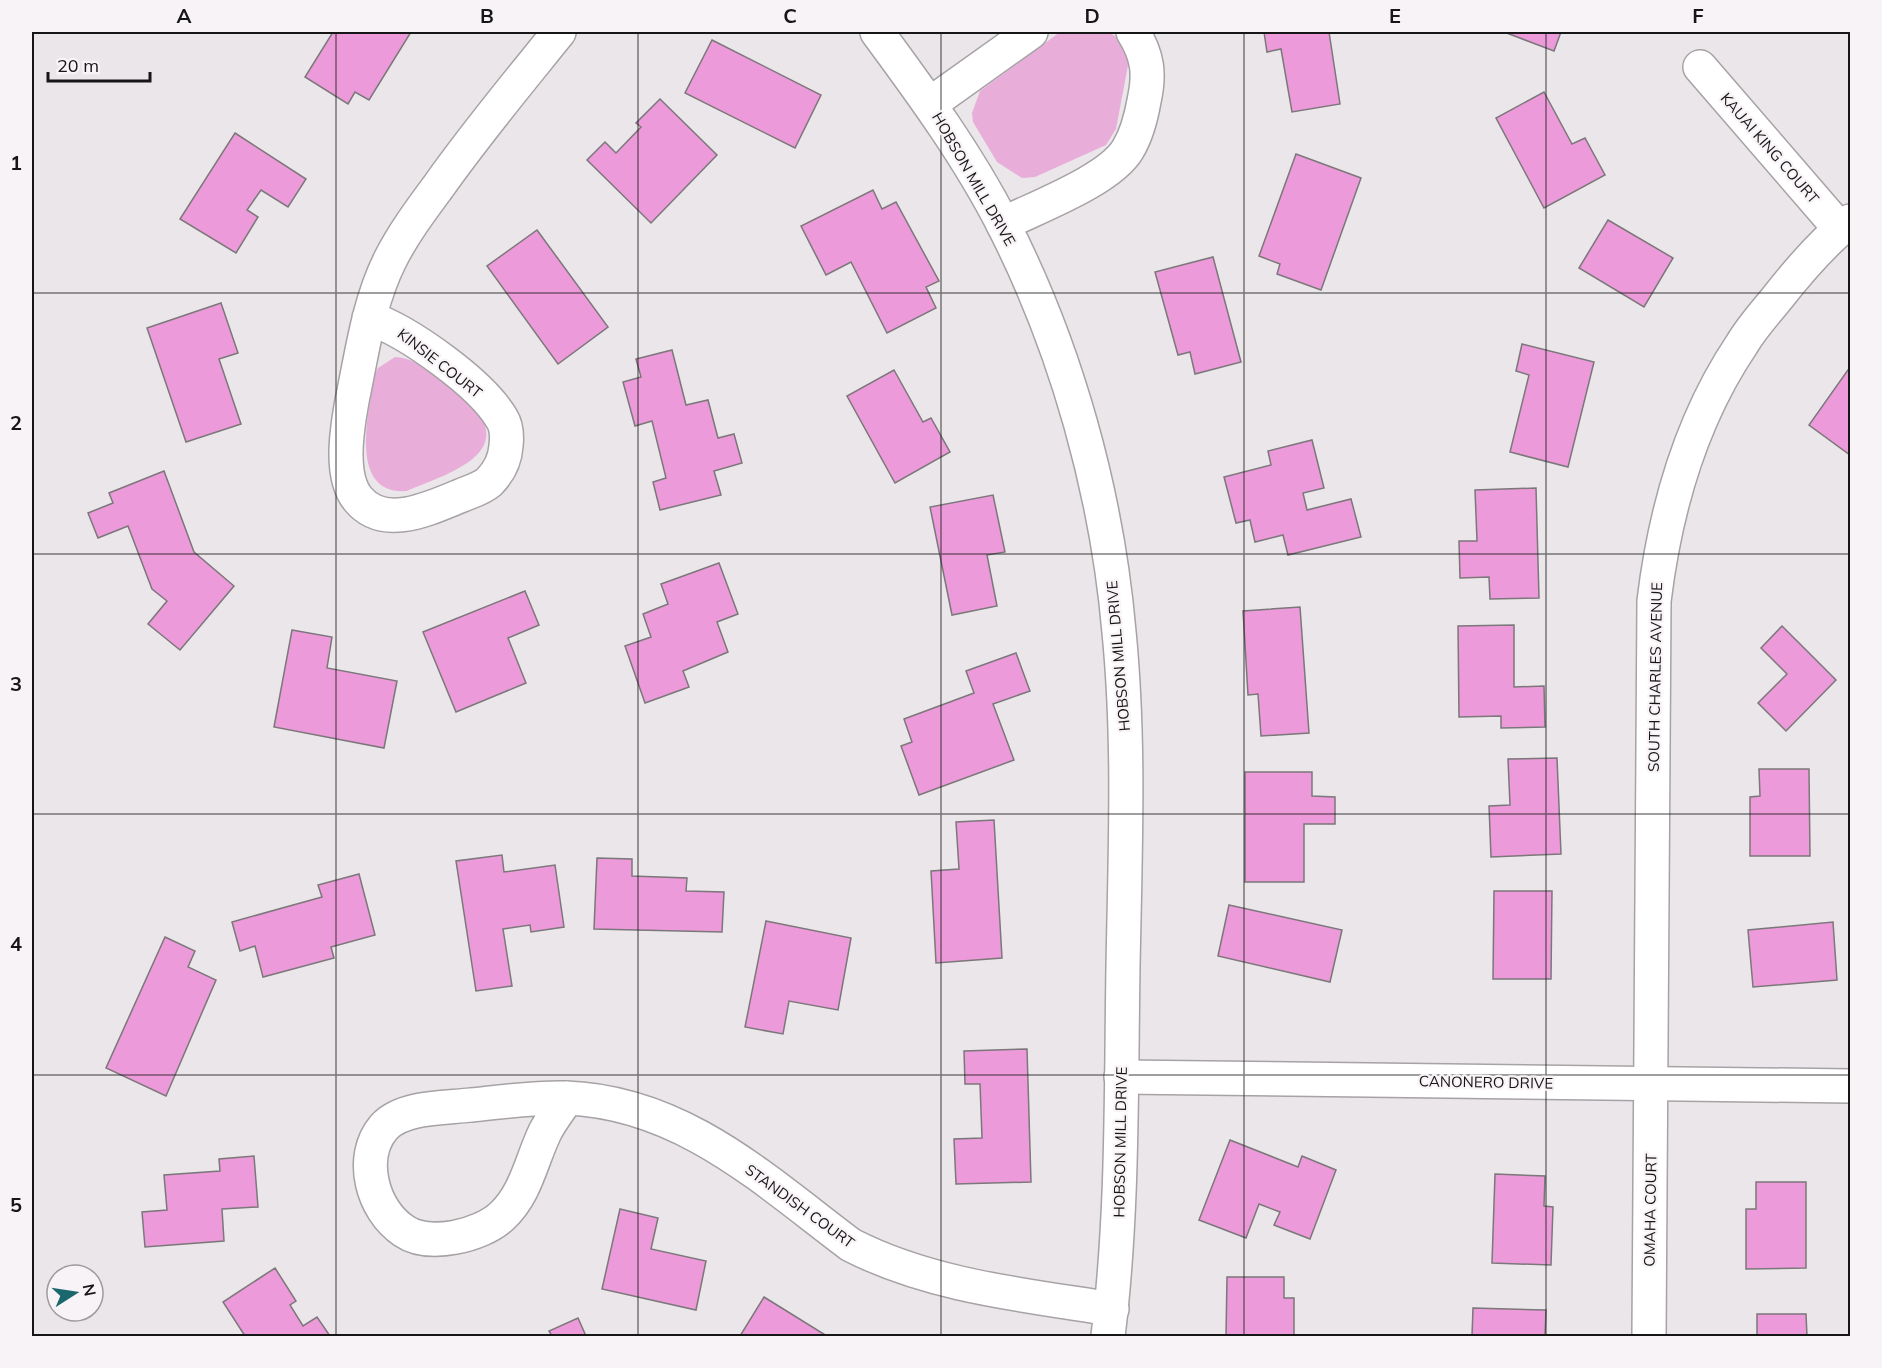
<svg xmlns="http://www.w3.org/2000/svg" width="1882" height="1368" font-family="Mulish,sans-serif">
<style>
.green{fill:#e8aed9}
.building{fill:#ec9ad9;stroke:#7b777a;stroke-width:1.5}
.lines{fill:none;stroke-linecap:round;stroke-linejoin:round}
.street-casing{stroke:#a6a2a5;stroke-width:36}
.street{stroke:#fff;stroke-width:33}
.grid{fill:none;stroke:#171617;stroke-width:1.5;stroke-opacity:0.55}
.labels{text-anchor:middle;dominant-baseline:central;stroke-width:4.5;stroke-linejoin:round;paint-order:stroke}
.street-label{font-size:15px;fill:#171617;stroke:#f8f3f6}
.neatline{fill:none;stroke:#171617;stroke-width:2}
.grid-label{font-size:20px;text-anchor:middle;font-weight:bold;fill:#171617}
</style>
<rect width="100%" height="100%" fill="#ebe6e9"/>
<g class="green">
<path d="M1060,32H1109L1123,42L1129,60L1116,129L1106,145L1035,177L1022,178L997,162L973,122L972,113L980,91Z"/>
<path d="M395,357C423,357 457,395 478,412C511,458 438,477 407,491C347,495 369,412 374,376L378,368Z"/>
</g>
<g class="building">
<path d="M333,32H411L369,100L355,92L348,104L305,77Z"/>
<path d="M1264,32H1329L1340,104L1292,112L1281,49L1267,52Z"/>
<path d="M1504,32H1561L1554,51Z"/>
<path d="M712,40L821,95L795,148L685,93Z"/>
<path d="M1544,92L1572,144L1585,138L1605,175L1544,208L1496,118Z"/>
<path d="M660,99L717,155L651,223L587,160L605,142L616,153L641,127L636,123Z"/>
<path d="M235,133L306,179L288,207L261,190L247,210L258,217L236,253L180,219Z"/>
<path d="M1296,154L1361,178L1321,290L1277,274L1280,264L1259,256Z"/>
<path d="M873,190L882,209L896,202L939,281L926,287L936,308L887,333L851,262L826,275L801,226Z"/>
<path d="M1608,220L1673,258L1644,307L1579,268Z"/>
<path d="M537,230L608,327L558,364L487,266Z"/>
<path d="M1213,257L1241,362L1195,374L1190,352L1178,355L1155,272Z"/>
<path d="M221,303L238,353L219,359L241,424L186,442L147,328Z"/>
<path d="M1522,344L1594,362L1568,467L1510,452L1529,375L1516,371Z"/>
<path d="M672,350L686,405L708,400L718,438L734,434L742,463L714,471L721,495L660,510L653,482L666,478L652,421L635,426L623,382L641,377L636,359Z"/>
<path d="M1850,367V455L1809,425Z"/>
<path d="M894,370L923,422L931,418L950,452L895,483L847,396Z"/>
<path d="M1312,440L1324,488L1303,493L1307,510L1351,499L1361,537L1288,555L1283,535L1255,542L1250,520L1236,523L1224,477L1271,465L1268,451Z"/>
<path d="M164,471L194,552L234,586L180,650L148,624L167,601L152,589L128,526L98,538L88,513L113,503L109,493Z"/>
<path d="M1536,488L1539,598L1490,599L1489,577L1460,578L1459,541H1477L1475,490Z"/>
<path d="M993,495L1005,552L987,555L997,606L952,615L930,507Z"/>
<path d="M719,563L738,614L717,622L728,652L683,671L689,687L645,703L625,646L651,637L643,614L668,604L661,584Z"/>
<path d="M525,591L539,625L508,638L526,683L456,712L423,632Z"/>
<path d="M1300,607L1309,733L1261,736L1258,694L1248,695L1243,611Z"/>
<path d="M1514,625V687L1544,686L1545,727L1501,728V716L1459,717L1458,626Z"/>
<path d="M1782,626L1836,680L1786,731L1758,703L1787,674L1761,648Z"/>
<path d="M292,630L332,637L327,668L397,681L384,748L274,727Z"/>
<path d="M1016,653L1030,691L993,704L1014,760L919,795L901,746L912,742L904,719L974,693L966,671Z"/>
<path d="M1557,758L1561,854L1491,857L1489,806L1510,805L1508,759Z"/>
<path d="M1759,769H1809L1810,856H1750V797L1760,796Z"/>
<path d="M1245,772H1312V796L1335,797V824H1304V882H1245Z"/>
<path d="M994,820L1002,958L936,963L931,871L959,869L956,822Z"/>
<path d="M502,855L504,872L555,865L564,927L531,932L530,925L503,929L512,986L476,991L456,861Z"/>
<path d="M597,858L632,859V876L687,878L686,891L724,892L722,932L594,929Z"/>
<path d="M359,874L375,935L331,947L334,958L263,977L255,946L240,951L232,922L322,897L318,885Z"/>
<path d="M1494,891H1552L1551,979H1493Z"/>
<path d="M1229,905L1342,930L1330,982L1218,956Z"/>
<path d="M766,921L851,938L838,1010L789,1001L783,1034L745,1027Z"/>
<path d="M1833,922L1837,980L1753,987L1748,930Z"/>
<path d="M165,937L195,951L188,967L216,980L166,1096L106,1068Z"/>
<path d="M1027,1049L1031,1182L956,1184L954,1139L982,1138L980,1084H965L964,1051Z"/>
<path d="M1230,1140L1298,1167L1302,1156L1336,1170L1310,1239L1274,1225L1280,1212L1259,1204L1246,1238L1199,1220Z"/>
<path d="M254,1156L258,1207L222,1209L224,1241L145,1247L142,1212L167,1210L164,1175L220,1171L219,1159Z"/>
<path d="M1495,1174L1545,1176L1544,1206L1553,1207L1551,1265L1492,1263Z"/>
<path d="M1756,1182H1806V1268L1746,1269V1209H1756Z"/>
<path d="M620,1209L658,1218L651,1249L706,1261L696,1310L602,1289Z"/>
<path d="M275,1268L296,1301L290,1305L303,1326L317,1317L330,1336H245L223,1302Z"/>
<path d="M1227,1277H1284V1298H1294V1336H1226Z"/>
<path d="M764,1297L827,1336H740Z"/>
<path d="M1473,1308L1546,1310L1545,1336H1472Z"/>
<path d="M1757,1314H1806L1807,1336H1757Z"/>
<path d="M578,1318L586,1336H552L549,1331Z"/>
</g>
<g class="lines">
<defs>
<g id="street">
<path d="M877,32C922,93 969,157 1004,226C1067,350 1107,494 1119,632C1130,743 1125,856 1123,967C1121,1091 1123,1214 1108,1336"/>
<path d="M1700,67L1840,229"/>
<path d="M930,104L1031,32"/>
<path d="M1003,224C1037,207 1110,180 1128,149C1137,134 1141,118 1144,101C1150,74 1148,56 1133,32"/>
<path d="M369,318C408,331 482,384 502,419C507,427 507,437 506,446C505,460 499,472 489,482C481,489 469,492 460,496C430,508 384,531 358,499C339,476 347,429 352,401C362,354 368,304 390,260C403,234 421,210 438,187C476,133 518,83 559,32"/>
<path d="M1121,1077L1850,1086"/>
<path d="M567,1098C560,1109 551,1120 545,1132C531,1161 526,1194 502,1216C481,1236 429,1248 404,1231C372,1210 358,1157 384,1127C403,1106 446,1108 471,1105C502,1102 535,1097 566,1098C682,1102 763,1179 851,1245C931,1286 1024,1295 1112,1309"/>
<path d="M1649,1336L1654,601C1665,511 1690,421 1742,344C1752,327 1766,312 1778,297C1800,269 1823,242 1850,221"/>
</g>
</defs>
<use href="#street" class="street-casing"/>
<use href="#street" class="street"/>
</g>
<path class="grid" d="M336,32V1336M638,32V1336M941,32V1336M1244,32V1336M1546,32V1336M32,293H1850M32,554H1850M32,814H1850M32,1075H1850"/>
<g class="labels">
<g class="street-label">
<text transform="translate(1770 148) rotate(49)">KAUAI KING COURT</text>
<text transform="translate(974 179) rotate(60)">HOBSON MILL DRIVE</text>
<text transform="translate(440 363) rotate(38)">KINSIE COURT</text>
<text transform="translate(1118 656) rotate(-95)">HOBSON MILL DRIVE</text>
<text transform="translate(1655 677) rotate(-89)">SOUTH CHARLES AVENUE</text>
<text transform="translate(1486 1082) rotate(1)">CANONERO DRIVE</text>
<text transform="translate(1120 1142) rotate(-89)">HOBSON MILL DRIVE</text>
<text transform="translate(800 1206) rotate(36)">STANDISH COURT</text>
<text transform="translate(1650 1210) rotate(-89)">OMAHA COURT</text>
</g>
</g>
<rect width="1882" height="1368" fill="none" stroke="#f8f3f6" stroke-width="66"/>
<g transform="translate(75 1293) rotate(78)"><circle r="28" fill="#f8f3f6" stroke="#9e9b9d" stroke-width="1.5"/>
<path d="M0-4.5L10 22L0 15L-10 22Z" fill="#1a676e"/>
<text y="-9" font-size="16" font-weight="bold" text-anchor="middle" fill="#171617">N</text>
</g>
<path d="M48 72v9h102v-9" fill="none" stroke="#171617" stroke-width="3"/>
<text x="57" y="72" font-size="18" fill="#171617" stroke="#f8f3f6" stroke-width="4.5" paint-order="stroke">20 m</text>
<rect x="33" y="33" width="1816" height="1302" class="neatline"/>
<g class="grid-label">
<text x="184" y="23">A</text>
<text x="487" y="23">B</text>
<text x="790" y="23">C</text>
<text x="1092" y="23">D</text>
<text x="1395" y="23">E</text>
<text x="1698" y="23">F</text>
<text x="16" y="170">1</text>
<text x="16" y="430">2</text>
<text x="16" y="691">3</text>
<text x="16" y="951">4</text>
<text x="16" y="1212">5</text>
</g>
</svg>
